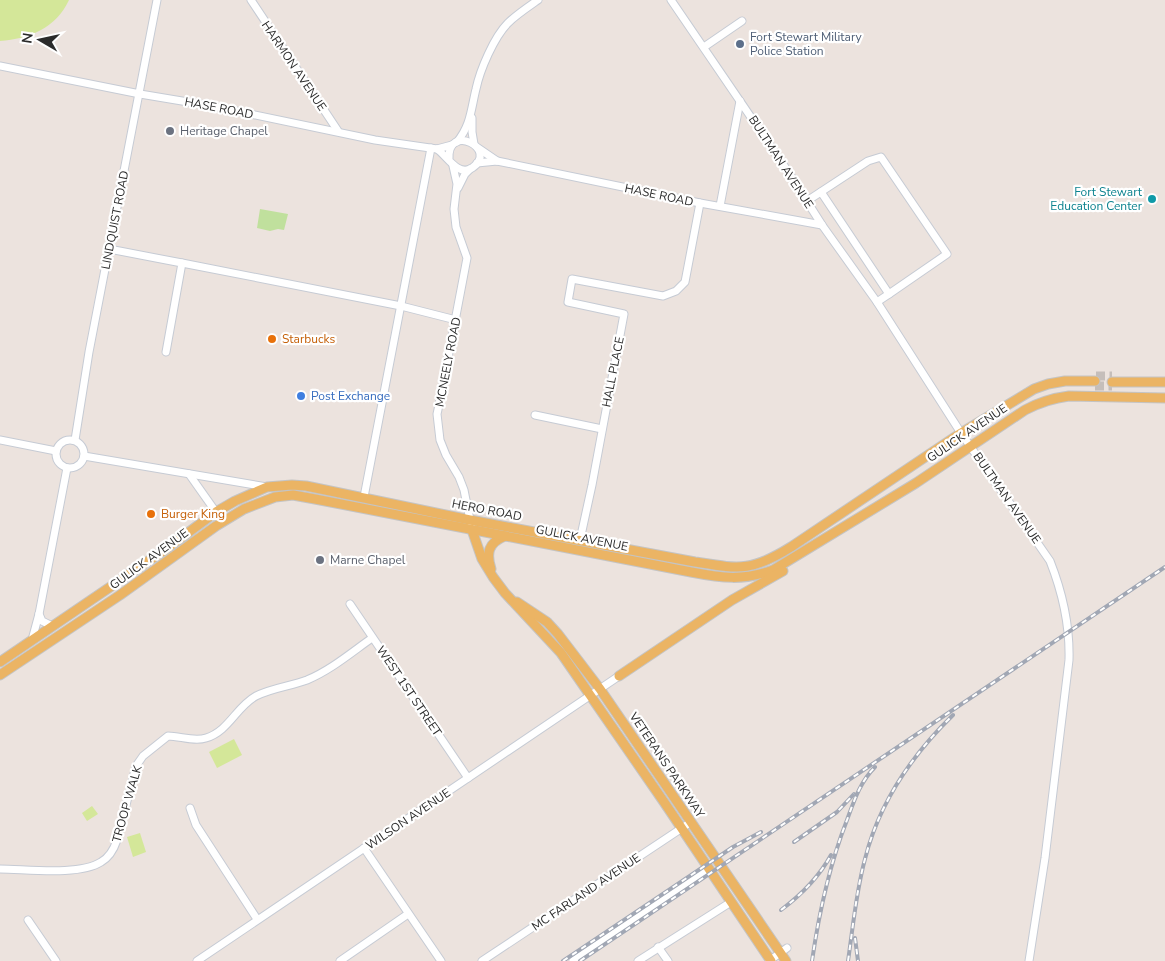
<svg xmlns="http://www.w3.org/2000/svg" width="1165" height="961" font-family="'Nunito Sans',sans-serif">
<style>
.green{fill:#c0e09d}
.pitch{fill:#d4e799}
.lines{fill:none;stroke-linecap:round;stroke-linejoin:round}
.major-tunnel{stroke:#c5beba;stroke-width:9;stroke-dasharray:9 4.5;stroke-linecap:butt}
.minor-casing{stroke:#c6cbd4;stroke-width:9}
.major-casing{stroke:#c4c4c4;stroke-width:11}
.minor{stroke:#fff;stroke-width:7}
.major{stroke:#ebb464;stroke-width:9}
.rail-casing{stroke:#a1a7b4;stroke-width:4}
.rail{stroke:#fff;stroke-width:2;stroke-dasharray:5.5;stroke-linecap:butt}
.service-dot{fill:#5c6f8a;stroke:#fff;stroke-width:2}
.worship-dot{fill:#6b7280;stroke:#fff;stroke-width:2}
.culture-dot{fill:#0f9aa8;stroke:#fff;stroke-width:2}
.food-dot{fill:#e8710a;stroke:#fff;stroke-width:2}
.shop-dot{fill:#3f7fe0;stroke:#fff;stroke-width:2}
.labels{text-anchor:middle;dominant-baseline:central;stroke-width:4.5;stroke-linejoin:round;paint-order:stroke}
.service-label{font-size:12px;fill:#4e5e75;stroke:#fff;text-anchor:start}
.street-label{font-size:12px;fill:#2b2b2b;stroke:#fff}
.worship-label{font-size:12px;fill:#5b616d;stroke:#fff;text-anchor:start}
.culture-label{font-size:12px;fill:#0d838f;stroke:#fff;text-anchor:end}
.food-label{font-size:12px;fill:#c56008;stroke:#fff;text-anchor:start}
.shop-label{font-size:12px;fill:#366cbe;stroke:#fff;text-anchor:start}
</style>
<rect width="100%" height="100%" fill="#ece3de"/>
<path class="green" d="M260,209L288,214L284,230L278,229L270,231L257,228Z"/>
<g class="pitch">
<path d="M0,0H69C56,28 29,39 0,41Z"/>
<path d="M234,739L242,755L217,768L209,752Z"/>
<path d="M92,806L98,814L87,821L82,813Z"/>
<path d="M140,833L146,852L133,857L127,837Z"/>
</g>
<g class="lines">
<g class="major-tunnel">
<path d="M1096,376H1112"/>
<path d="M1095,386H1112"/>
</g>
<defs>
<g id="minor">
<path d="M251,0L338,131"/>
<path d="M671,0L789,173L822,225L877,302L961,433L1050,561C1063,594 1070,625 1069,660L1045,858L1029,961"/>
<path d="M704,47L742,21"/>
<path d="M0,66L140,94L212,106L375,140L437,149L452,145"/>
<path d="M472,118V132L474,144"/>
<path d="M457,142C471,125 471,109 476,89C480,70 494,37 508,23C516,15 528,7 538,0"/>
<path d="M478,148L497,161"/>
<path d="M437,149C447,156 458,177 472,168C500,149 447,122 449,159"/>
<path d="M477,163L497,161L700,203L822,225"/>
<path d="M453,166L457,184L454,209L456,227L467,258L439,405L437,414L440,440L446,455L459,477L464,490L472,530"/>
<path d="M458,188L465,174L470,169"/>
<path d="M821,192L889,294L877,302"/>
<path d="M807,201L868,161L881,157L947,254L889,294"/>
<path d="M720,206L740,101"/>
<path d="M109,249L182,263L166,352"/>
<path d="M182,263L401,306L456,320"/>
<path d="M535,415L602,429"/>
<circle cx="70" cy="454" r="14"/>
<path d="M0,440L56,451"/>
<path d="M75,440L89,352L157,0"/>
<path d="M84,456L267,487"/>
<path d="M189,474L223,522"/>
<path d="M364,497L431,148"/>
<path d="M580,540L592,485L624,314L568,302L572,279L663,296L676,291L685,282L700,203"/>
<path d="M350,604L468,778"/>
<path d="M39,614L42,621L52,626"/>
<path d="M32,640L39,614L67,468"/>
<path d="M190,808L196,825L257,919"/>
<path d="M364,848L441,961"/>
<path d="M0,869C26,869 79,876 101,862C110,857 114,849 117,840L136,766L143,756L168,736C180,736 194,742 206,738C229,731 236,707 256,696C271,688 291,686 307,680C331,670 352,652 372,638"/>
<path d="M28,920L56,961"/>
<path d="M658,947L668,961"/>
<path d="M197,961L619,676"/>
<path d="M340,961L408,914"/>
<path d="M482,961L691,822"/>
<path d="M573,961L709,869"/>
<path d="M638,961L731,902"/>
<path d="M769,961L787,948"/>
</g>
<g id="major">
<path d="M1112,382H1165"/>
<path d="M472,530L482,559L493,577L505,593L561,653L664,802L771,961"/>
<path d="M491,569C486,553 488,543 505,536"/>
<path d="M517,602L547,622L558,634L600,689L786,961"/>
<path d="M0,662L166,549L216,512L235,501L267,487L292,485L306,486L470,520L695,562C740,569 751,572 791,547L961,433L1034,389L1048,384L1065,381H1095"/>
<path d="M0,675L120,595L216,526L244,509L275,497L293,495L315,499L691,572C722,578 743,581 773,570L916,483L1025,410C1040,402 1053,398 1069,396L1165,398"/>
<path d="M619,676L732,600L783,571"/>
</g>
</defs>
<use href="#minor" class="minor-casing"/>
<use href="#major" class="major-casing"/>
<use href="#minor" class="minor"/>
<use href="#major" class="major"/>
<defs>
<g id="rail">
<path d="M794,842L837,812L854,794"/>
<path d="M781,910C801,895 819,877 831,855"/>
<path d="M855,938L858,961"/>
<path d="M563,961L733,847L761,832"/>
<path d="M580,961L1165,567"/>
<path d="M812,961C819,913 829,866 847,820C854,801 860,782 875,767"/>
<path d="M848,961C853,927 856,892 865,859C879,803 912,755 953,715"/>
</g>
</defs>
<use href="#rail" class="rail-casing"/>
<use href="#rail" class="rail"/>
</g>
<circle class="service-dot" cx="740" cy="44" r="5"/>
<g class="worship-dot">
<circle cx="170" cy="131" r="5"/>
<circle cx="320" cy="560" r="5"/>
</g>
<circle class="culture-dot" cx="1152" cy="199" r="5"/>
<g class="food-dot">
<circle cx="272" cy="339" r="5"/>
<circle cx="151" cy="514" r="5"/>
</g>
<circle class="shop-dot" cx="301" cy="396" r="5"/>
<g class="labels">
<g class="service-label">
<text x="750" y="37">Fort Stewart Military<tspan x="750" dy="14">Police Station</tspan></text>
</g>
<g class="street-label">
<text transform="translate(294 66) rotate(56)">HARMON AVENUE</text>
<text transform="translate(219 108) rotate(11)">HASE ROAD</text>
<text transform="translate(781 162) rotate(57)">BULTMAN AVENUE</text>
<text transform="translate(659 195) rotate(12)">HASE ROAD</text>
<text transform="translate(115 220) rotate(-79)">LINDQUIST ROAD</text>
<text transform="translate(448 362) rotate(-79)">MCNEELY ROAD</text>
<text transform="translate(613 372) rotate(-79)">HALL PLACE</text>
<text transform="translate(967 433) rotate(-34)">GULICK AVENUE</text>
<text transform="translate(1007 498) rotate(55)">BULTMAN AVENUE</text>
<text transform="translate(487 510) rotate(11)">HERO ROAD</text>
<text transform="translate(582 538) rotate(11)">GULICK AVENUE</text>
<text transform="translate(149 559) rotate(-36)">GULICK AVENUE</text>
<text transform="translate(409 691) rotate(56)">WEST 1ST STREET</text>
<text transform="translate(667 765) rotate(56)">VETERANS PARKWAY</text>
<text transform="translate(127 804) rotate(-74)">TROOP WALK</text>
<text transform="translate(408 819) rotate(-34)">WILSON AVENUE</text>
<text transform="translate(586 892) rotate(-34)">MC FARLAND AVENUE</text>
</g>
<g class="worship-label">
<text x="180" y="131">Heritage Chapel</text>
<text x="330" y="560">Marne Chapel</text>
</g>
<g class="culture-label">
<text x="1142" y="192">Fort Stewart<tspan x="1142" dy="14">Education Center</tspan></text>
</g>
<g class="food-label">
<text x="282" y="339">Starbucks</text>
<text x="161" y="514">Burger King</text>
</g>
<g class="shop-label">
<text x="311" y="396">Post Exchange</text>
</g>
</g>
<g transform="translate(40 40) rotate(279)" stroke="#ffffff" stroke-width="4" paint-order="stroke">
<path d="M0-4L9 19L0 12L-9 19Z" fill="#2b2b2b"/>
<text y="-8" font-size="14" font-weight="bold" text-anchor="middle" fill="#2b2b2b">N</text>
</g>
</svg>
